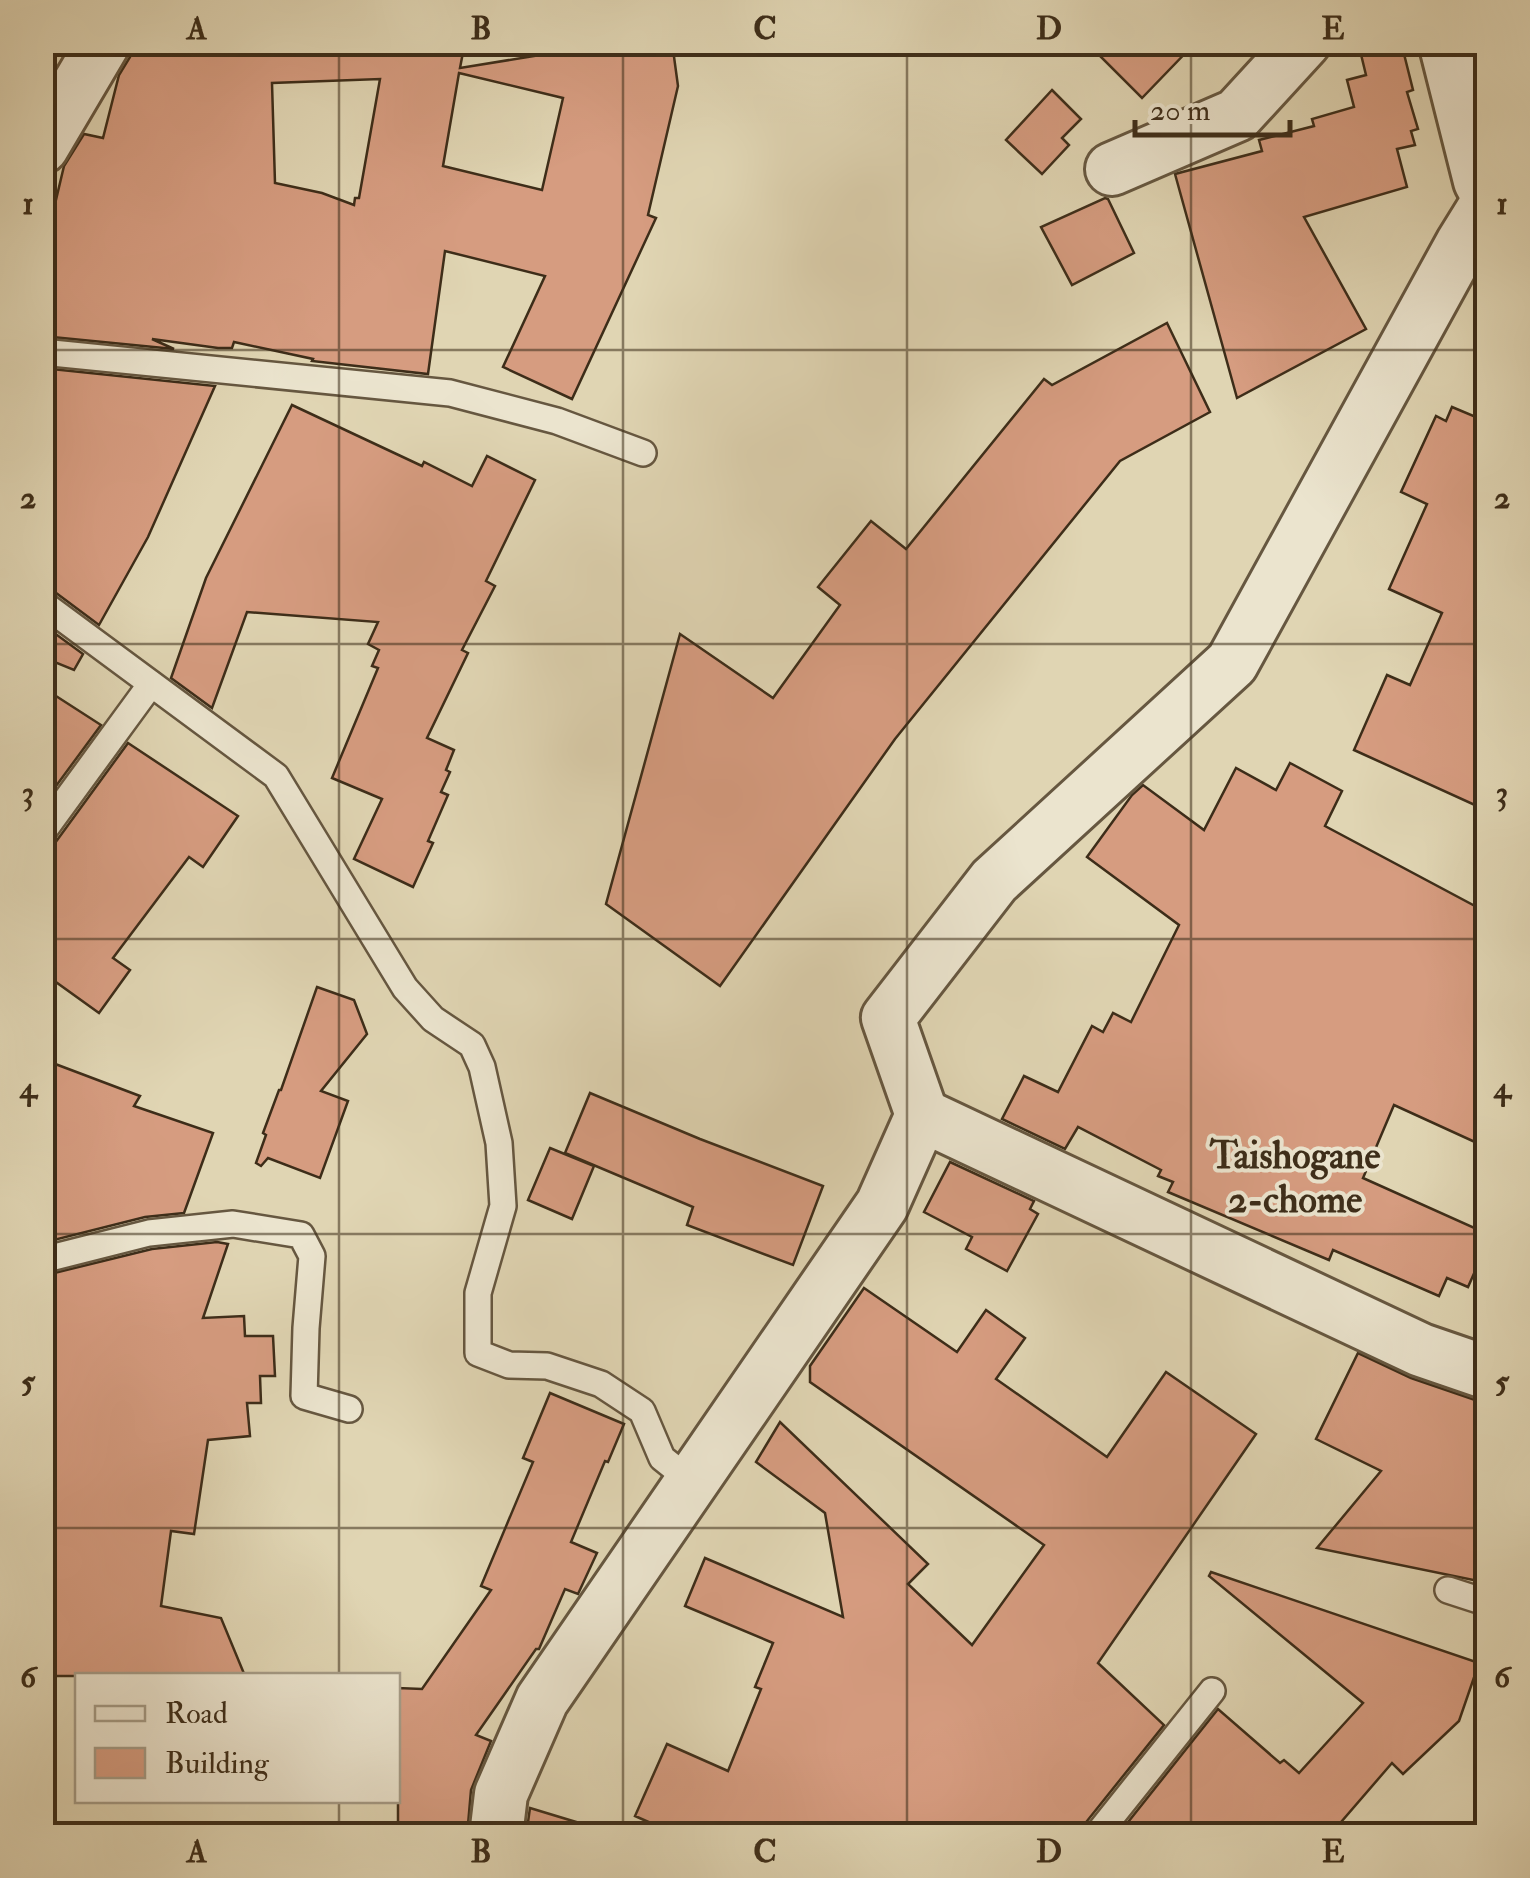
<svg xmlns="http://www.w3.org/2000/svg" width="1530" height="1878" font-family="'IM FELL Double Pica',serif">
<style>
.building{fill:#d69c80;stroke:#3d2d19;stroke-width:2.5;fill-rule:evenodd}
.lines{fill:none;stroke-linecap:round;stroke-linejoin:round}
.lane-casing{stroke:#665740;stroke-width:30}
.street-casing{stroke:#665740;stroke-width:58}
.lane{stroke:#ebe4ce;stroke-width:25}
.street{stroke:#ebe4ce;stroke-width:52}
.grid{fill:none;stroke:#3d2d19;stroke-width:2.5;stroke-opacity:0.55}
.labels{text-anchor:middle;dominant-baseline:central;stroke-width:8;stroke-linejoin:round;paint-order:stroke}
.neighbourhood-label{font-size:38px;font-weight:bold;fill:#3d2d19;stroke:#ebe4ce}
.neatline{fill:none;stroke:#3d2d19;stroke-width:4}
.grid-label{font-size:32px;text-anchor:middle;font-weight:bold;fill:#3d2d19}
</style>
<rect width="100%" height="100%" fill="#e0d5b3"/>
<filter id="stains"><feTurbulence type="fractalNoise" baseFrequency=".002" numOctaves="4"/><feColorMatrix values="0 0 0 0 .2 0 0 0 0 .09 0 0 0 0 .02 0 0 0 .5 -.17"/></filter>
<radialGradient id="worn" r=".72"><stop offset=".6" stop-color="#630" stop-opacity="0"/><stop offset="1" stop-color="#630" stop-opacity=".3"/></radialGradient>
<g class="building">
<path d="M134,42H170L206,52L209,42H465L460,68L620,42H672L678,86L648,215L656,218L572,399L503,367L545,276L445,251L428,374L312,361L313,359L234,342L232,348H218L152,339L174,349L42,336V259L64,166L84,134L103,138L119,75L130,57ZM459,73L563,98L542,190L443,166ZM380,79L359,198H355L354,205L322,193L275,183L272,83Z"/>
<path d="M1086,42H1196L1142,98Z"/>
<path d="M1358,42H1401L1413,90L1407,92L1418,129L1411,131L1415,145L1397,149L1407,187L1304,217L1366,329L1237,398L1175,174L1262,151L1259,140L1314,126L1312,119L1354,107L1347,80L1366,75Z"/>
<path d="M1052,90L1081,119L1062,138L1069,145L1042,174L1006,140Z"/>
<path d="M1105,198L1108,199L1134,253L1072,285L1041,227Z"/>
<path d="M1167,323L1210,412L1120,461L895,739L720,986L606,904L680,634L773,698L840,605L818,587L871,521L906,549L1044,379L1052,385Z"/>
<path d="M42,368L215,386L148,537L99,625L52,590L42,587Z"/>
<path d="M292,405L422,466L424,462L472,486L487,456L535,480L486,581L495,586L462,650L468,653L427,738L454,750L446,770L450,772L441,792L448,795L428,841L433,843L413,887L354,859L382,799L332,778L378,668L372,666L379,650L368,644L378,622L247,612L212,708L171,678L206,578Z"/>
<path d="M1452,407L1488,422V811L1354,750L1387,675L1410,685L1442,613L1389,589L1427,504L1401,492L1436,416L1446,421Z"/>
<path d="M42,624L83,654L74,670L42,657Z"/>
<path d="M42,687L101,725L42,805Z"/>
<path d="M128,743L238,816L203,867L189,857L113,958L130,970L99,1013L42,972V849L55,843Z"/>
<path d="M1290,763L1342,791L1325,826L1488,913V1148L1394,1105L1363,1178L1488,1234V1242L1468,1287L1447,1278L1439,1296L1333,1250L1329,1260L1168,1192L1173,1182L1158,1176L1161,1170L1078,1127L1065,1149L1002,1119L1024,1076L1058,1092L1092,1026L1103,1032L1113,1013L1131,1022L1179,925L1087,857L1132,795L1143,785L1204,830L1236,768L1276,790Z"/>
<path d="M317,987L354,1000L367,1034L321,1091L348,1101L320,1178L268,1158L261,1166L256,1163L266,1135L263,1133L279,1090H281Z"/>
<path d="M42,1059L140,1096L134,1106L213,1133L184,1213L145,1217L42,1243Z"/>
<path d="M590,1093L700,1139L823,1186L793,1265L687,1225L693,1207L565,1153Z"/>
<path d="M550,1148L594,1166L572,1219L528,1200Z"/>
<path d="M950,1162L1034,1201L1030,1209L1038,1214L1007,1271L966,1249L972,1237L924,1212Z"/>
<path d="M217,1242L228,1244L203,1318L244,1316L245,1336H273L275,1376H260L261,1403H247L250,1436L208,1440L194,1534L171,1531L161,1606L221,1618L245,1676H42V1276L152,1249Z"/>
<path d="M864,1288L957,1352L986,1310L1025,1338L996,1379L1107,1457L1166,1372L1256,1434L1098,1663L1164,1725L1083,1826L1080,1836H680L635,1816L667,1744L728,1771L761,1689L755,1687L773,1643L685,1606L705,1558L843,1617L825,1513L756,1462L780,1422L928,1564L908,1584L972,1645L1044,1545L810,1382V1366Z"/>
<path d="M1358,1353L1411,1378L1478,1401L1488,1402V1583L1317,1548L1381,1471L1316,1439Z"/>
<path d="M550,1393L624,1424L608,1462L605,1461L571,1542L597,1553L578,1594L565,1589L539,1649H536L476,1735L491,1741L471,1790L467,1836H398V1688L422,1689L491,1590L481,1586L533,1462L523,1458Z"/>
<path d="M1211,1572L1479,1663L1459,1721L1403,1774L1392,1763L1329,1836H1117L1218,1709L1280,1763L1284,1760L1299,1773L1363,1703L1209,1576Z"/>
<path d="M530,1808L586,1825L585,1836H526Z"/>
</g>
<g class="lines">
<defs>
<g id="lane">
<path d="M42,352L450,393L557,421L643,453"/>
<path d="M42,603L276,776L405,988L433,1019L472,1045L482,1067L499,1143L503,1206L478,1293V1353L509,1365L547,1366L601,1384L642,1411L662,1458L692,1482"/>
<path d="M42,833L151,684"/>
<path d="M42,1260L149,1233L233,1224L301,1235L312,1256L306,1328L304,1396L349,1409"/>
<path d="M1448,1590L1488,1603"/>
<path d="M1096,1836L1212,1691"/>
</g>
<g id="street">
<path d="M1445,42L1480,181L1488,196"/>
<path d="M42,147L104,42"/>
<path d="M1112,169L1237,115L1304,42"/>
<path d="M922,1115L1421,1350L1488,1373"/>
<path d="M496,1836L501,1794L542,1700L882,1205L922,1115L888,1018L994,881L1232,663L1462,244L1488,202"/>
</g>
</defs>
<use href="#lane" class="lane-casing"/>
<use href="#street" class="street-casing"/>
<use href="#lane" class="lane"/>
<use href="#street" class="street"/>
</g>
<path class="grid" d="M339,42V1676M623,42V1836M907,42V1836M1191,42V1836M42,350H1488M42,644H1488M42,939H1488M42,1234H1488M42,1528H1488M339,1800V1836"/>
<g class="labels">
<g class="neighbourhood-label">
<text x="1295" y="1156">Taishogane<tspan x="1295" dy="44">2-chome</tspan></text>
</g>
</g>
<rect width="1530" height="1878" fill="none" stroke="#e0d5b3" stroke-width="110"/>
<rect x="75" y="1673" width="325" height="130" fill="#ebe4ce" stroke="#a59b86" stroke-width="2.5"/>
<rect x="95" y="1706" width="50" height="15" fill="#ebe4ce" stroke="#a59b86" stroke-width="2.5"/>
<text x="165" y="1723" font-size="30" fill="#3d2d19">Road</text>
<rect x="95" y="1748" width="50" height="30" fill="#d69c80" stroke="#a59b86" stroke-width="2.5"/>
<text x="165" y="1773" font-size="30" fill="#3d2d19">Building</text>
<path d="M1135 120v15h155v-15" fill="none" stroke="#3d2d19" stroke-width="5"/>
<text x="1150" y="120" font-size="30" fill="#3d2d19" stroke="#ebe4ce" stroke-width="8" paint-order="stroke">20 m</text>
<rect x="55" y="55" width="1420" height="1768" class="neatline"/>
<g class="grid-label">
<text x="197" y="39">A</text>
<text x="481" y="39">B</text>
<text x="765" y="39">C</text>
<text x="1049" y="39">D</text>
<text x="1333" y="39">E</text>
<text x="28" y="214">1</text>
<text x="1502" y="214">1</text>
<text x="28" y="508">2</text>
<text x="1502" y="508">2</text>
<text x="28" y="803">3</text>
<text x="1502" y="803">3</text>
<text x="28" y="1098">4</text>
<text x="1502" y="1098">4</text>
<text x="28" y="1392">5</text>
<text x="1502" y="1392">5</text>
<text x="28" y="1687">6</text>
<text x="1502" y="1687">6</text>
<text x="197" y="1862">A</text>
<text x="481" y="1862">B</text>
<text x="765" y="1862">C</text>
<text x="1049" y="1862">D</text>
<text x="1333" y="1862">E</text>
</g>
<rect width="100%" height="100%" filter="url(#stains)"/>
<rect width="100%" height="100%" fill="url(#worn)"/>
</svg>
